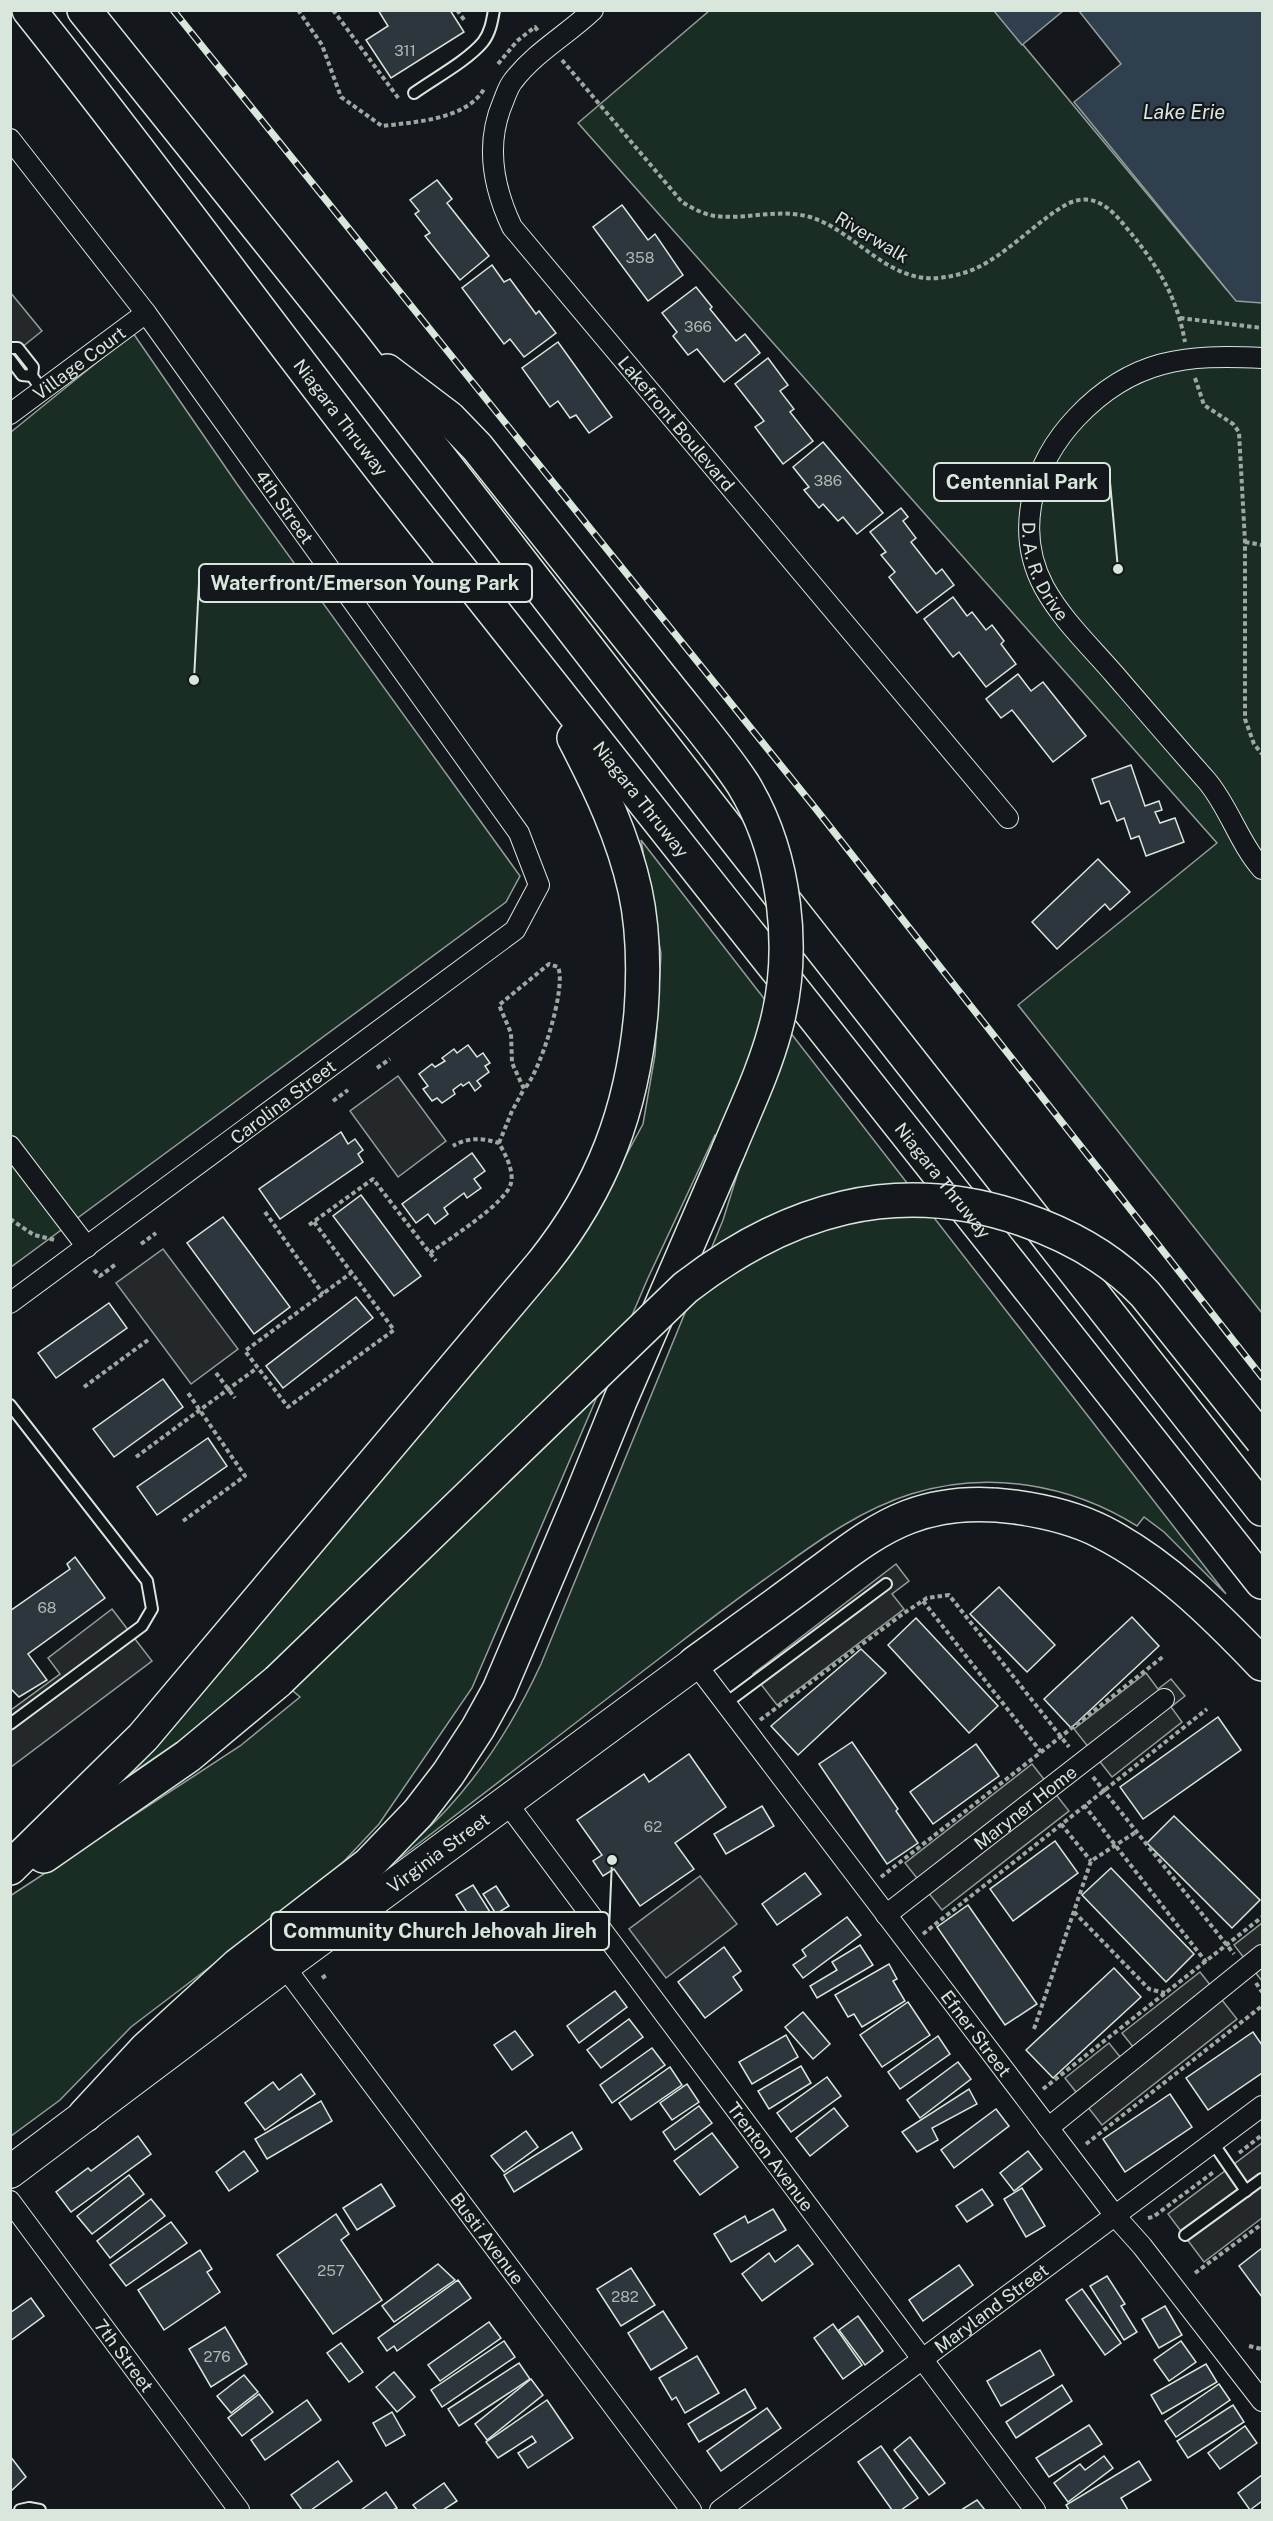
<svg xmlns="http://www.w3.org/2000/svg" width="1273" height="2521" font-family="'Public Sans',sans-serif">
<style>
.green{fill:#1a2d24;stroke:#939e99;stroke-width:1.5}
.parking{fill:#24282b;stroke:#939e99;stroke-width:1.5}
.water{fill:#2f3f4d;stroke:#939e99;stroke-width:1.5}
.building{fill:#2c363c;stroke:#d8e6dc;stroke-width:1.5}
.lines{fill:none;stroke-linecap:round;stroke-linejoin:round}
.lane-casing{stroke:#d8e6dc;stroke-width:14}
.street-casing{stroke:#d8e6dc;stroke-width:22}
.primary-casing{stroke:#d8e6dc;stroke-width:34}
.highway-casing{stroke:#d8e6dc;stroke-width:36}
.path{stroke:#9da8a2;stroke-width:4;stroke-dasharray:4.5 3;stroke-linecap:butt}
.lane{stroke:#14181c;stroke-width:10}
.street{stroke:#14181c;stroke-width:20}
.primary{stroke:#14181c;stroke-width:32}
.highway{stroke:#14181c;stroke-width:33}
.rail-casing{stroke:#d8e6dc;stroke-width:7}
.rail{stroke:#14181c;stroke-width:4.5;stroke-dasharray:14;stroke-linecap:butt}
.highway-bridge-casing{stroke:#d8e6dc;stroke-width:36;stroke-linecap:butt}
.highway-bridge{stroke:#14181c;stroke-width:33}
.labels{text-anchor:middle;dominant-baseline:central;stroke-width:4.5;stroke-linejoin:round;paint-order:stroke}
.number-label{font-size:15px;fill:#adbab4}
.street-label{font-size:18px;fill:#d8e6dc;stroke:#14181c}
.water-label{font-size:20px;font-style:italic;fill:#d8e6dc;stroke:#14181c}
.leader{fill:none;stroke:#d8e6dc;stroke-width:2}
.callout-dot{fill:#d8e6dc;stroke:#14181c;stroke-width:2}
.callout{fill:#14181c;stroke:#d8e6dc;stroke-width:2}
.callout-label{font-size:20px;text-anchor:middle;font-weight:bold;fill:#d8e6dc}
</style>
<rect width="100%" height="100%" fill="#14181c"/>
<g class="green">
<path d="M709,11H995L1227,290L1262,295V1313L1018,1005L1217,843L578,123Z"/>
<path d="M133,333L237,484L520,876L506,902L11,1267V432Z"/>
<path d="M641,840L1226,1594L1164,1532L1144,1517L1137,1526C1070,1484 988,1470 911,1494C863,1509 822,1538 782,1567C745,1593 709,1620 673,1648C575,1723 477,1799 379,1874C402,1852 427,1831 449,1807C488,1764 517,1716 541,1664L723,1220L745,1150L715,1135L648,1278L472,1688L379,1824L332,1874L131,2027L60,2100L11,2136L10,1896L240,1746L300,1697L269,1671L179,1741L122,1780L592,1218L643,1124L655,1055L661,954Z"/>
</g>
<g class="parking">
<path d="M10,292L42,331L11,356H10Z"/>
<path d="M398,1076L446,1141L398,1177L350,1111Z"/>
<path d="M163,1249L238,1349L191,1384L116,1283Z"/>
<path d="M896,1564L909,1581L892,1594L904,1609L777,1705L753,1674Z"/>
<path d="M112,1609L152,1661L11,1767V1710L60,1674L48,1658Z"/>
<path d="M1146,1673L1158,1689L1171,1679L1185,1696L1171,1707L1182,1722L1112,1777L1074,1729Z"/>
<path d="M1032,1764L1069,1811L942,1910L905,1863Z"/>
<path d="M700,1876L737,1924L666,1978L629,1929Z"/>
<path d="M1262,1923V1981L1234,1945Z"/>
<path d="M1200,1972L1237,2019L1102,2125L1065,2078L1109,2043L1121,2058L1134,2048L1122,2033Z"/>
<path d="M1262,2143V2218L1204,2262L1168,2214Z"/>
</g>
<g class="water">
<path d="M994,11H1063L1022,45Z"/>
<path d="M1079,11H1262V303L1236,301L1074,102L1121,64Z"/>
</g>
<g class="building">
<path d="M378,10H450L464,32L391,78L366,40L388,26Z"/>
<path d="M437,180L452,199L447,203L489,256L460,280L425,236L430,233L415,214L419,211L410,200Z"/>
<path d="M622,205L648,240L655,234L683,275L648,301L593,227Z"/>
<path d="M492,265L504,282L510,279L536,314L539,311L556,333L524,357L510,339L504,344L462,288Z"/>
<path d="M696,287L712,307L710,309L736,341L745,334L760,353L724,382L697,349L688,355L673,336L677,332L662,313Z"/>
<path d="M558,342L612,417L589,433L576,415L570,418L558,401L550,407L522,368Z"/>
<path d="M768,358L788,385L780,391L794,409L790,412L813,441L783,464L755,427L764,421L735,384Z"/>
<path d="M823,442L883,513L857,534L843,517L838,521L823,504L819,508L804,490L809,487L793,467Z"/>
<path d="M901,508L908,517L903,521L916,538L911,542L936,574L942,569L954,585L917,613L889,577L895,572L881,555L886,552L870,532Z"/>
<path d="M953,597L967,616L972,612L986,630L992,625L1004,641L1001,644L1016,664L986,687L959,652L953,657L924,619Z"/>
<path d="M1018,674L1031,691L1043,682L1086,736L1053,762L1012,710L1001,718L986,699Z"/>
<path d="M1131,765L1145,806L1159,801L1162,810L1155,812L1160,823L1175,818L1184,842L1146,856L1139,836L1131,839L1124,818L1117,821L1109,801L1101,804L1092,779Z"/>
<path d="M1098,859L1130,892L1110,910L1105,904L1057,949L1032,922Z"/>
<path d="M468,1045L477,1057L483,1053L490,1063L485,1066L489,1072L477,1081L481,1086L475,1091L469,1082L463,1086L461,1084L453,1090L455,1094L442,1103L437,1098L432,1101L423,1089L428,1086L419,1074L432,1064L435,1067L445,1061L442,1058L454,1049L457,1053Z"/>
<path d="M341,1132L348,1144L355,1139L363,1150L358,1154L363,1162L280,1219L259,1189Z"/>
<path d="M472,1153L485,1171L474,1179L481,1188L467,1198L464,1193L444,1208L448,1214L435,1224L428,1214L416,1223L402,1204Z"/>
<path d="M361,1195L421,1276L394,1296L333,1216Z"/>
<path d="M223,1217L290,1307L254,1334L187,1243Z"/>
<path d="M356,1297L373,1318L283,1388L266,1366Z"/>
<path d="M109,1303L127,1328L56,1378L38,1353Z"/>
<path d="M163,1379L183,1407L114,1457L93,1429Z"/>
<path d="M208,1438L227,1466L157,1515L137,1487Z"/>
<path d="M75,1557L105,1598L28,1654L47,1680L19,1697L10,1688V1611L70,1569L67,1564Z"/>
<path d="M999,1587L1055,1645L1027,1672L970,1614Z"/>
<path d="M1132,1617L1159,1646L1071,1728L1044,1699Z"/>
<path d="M916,1618L998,1706L969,1733L888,1645Z"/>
<path d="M861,1649L886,1673L798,1755L771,1726Z"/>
<path d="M1218,1717L1241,1750L1143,1819L1120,1787Z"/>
<path d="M852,1742L898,1809L896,1811L918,1843L887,1864L819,1764Z"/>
<path d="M976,1744L999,1776L933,1824L910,1792Z"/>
<path d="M689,1754L726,1807L675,1843L694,1869L640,1906L614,1869L603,1876L593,1861L602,1855L577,1820L644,1774L649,1782Z"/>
<path d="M762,1806L774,1826L726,1854L714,1834Z"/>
<path d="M1174,1816L1260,1900L1232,1928L1147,1843Z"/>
<path d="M1055,1841L1078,1873L1013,1921L990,1889Z"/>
<path d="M1111,1868L1194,1954L1166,1982L1082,1895Z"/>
<path d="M805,1873L821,1894L777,1925L762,1904Z"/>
<path d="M473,1885L502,1931L485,1941L456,1895Z"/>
<path d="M496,1886L509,1906L496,1914L483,1894Z"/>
<path d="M968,1905L1037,2004L1005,2025L937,1927Z"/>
<path d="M847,1917L861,1935L803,1978L793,1965L806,1956L802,1950Z"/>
<path d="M860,1945L873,1965L817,1998L810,1986L837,1970L832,1962Z"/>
<path d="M724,1947L741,1971L733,1977L742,1990L705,2018L678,1982Z"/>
<path d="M889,1964L897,1979L893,1981L905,2001L862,2027L854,2014L848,2017L835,1995Z"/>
<path d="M1114,1968L1141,1997L1053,2078L1026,2050Z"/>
<path d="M615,1991L627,2007L579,2043L567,2026Z"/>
<path d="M908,2002L930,2035L882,2067L860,2035Z"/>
<path d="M803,2012L830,2044L813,2059L785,2027Z"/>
<path d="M629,2019L643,2037L601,2068L587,2050Z"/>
<path d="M515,2031L533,2055L512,2070L494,2045Z"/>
<path d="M1253,2032L1262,2045V2073L1208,2110L1186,2078Z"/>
<path d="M786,2035L798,2057L752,2084L739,2062Z"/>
<path d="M938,2036L950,2054L900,2089L888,2072Z"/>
<path d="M652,2048L665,2065L612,2103L600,2085Z"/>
<path d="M958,2062L971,2079L920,2118L907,2100Z"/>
<path d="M801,2066L811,2083L769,2109L758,2091Z"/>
<path d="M670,2067L682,2085L631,2120L619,2103Z"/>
<path d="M301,2074L315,2094L265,2130L245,2103L273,2082L279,2090Z"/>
<path d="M827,2077L841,2096L791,2132L777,2113Z"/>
<path d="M687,2084L699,2102L672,2120L660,2103Z"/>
<path d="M969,2089L977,2104L932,2128L938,2140L917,2152L902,2132Z"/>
<path d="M1170,2094L1192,2127L1125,2172L1103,2139Z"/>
<path d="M321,2101L332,2121L267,2159L255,2139Z"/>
<path d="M699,2106L712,2123L675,2150L663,2132Z"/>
<path d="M834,2108L848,2126L810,2156L796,2138Z"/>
<path d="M996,2109L1009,2126L954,2168L941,2150Z"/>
<path d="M526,2131L538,2147L504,2172L491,2156Z"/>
<path d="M572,2132L582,2149L514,2192L504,2175Z"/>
<path d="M712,2133L738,2167L700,2195L674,2161Z"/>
<path d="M138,2136L151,2154L71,2212L56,2192L88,2168L91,2171Z"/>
<path d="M244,2151L258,2171L229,2191L216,2172Z"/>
<path d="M1028,2151L1042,2169L1014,2191L1000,2173Z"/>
<path d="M129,2175L144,2194L92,2234L77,2216Z"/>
<path d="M381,2184L395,2206L357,2230L343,2208Z"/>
<path d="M1022,2188L1045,2226L1026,2237L1004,2199Z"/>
<path d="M982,2189L993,2205L967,2222L956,2206Z"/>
<path d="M151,2199L165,2216L110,2258L97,2241Z"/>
<path d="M773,2209L786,2230L731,2262L714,2234L745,2216L748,2223Z"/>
<path d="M336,2214L349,2234L341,2240L382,2300L333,2334L277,2255Z"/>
<path d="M171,2222L187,2243L126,2286L110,2265Z"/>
<path d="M798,2245L813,2264L762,2301L742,2274L769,2253L775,2262Z"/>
<path d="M1262,2248V2297L1239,2266Z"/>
<path d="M200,2250L212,2269L207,2272L220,2292L164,2330L138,2290Z"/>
<path d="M438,2264L455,2280L394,2322L382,2306Z"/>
<path d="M959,2265L973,2285L923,2321L909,2300Z"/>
<path d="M631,2268L655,2305L621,2326L597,2289Z"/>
<path d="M1107,2276L1125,2304L1121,2306L1137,2332L1124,2340L1090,2286Z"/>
<path d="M458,2280L471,2298L397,2351L394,2346L387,2351L378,2338Z"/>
<path d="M1082,2289L1121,2343L1105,2355L1066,2300Z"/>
<path d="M31,2298L44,2316L10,2341V2313Z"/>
<path d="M1165,2306L1182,2335L1159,2348L1142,2319Z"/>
<path d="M663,2311L687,2348L651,2370L628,2333Z"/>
<path d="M858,2316L883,2351L865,2365L839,2330Z"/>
<path d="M489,2322L501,2338L440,2381L428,2365Z"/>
<path d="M833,2324L862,2365L843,2379L814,2338Z"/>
<path d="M225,2327L247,2364L211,2387L189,2349Z"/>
<path d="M504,2341L515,2357L442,2407L431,2390Z"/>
<path d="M1181,2341L1196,2362L1169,2381L1154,2360Z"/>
<path d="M341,2343L363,2372L349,2382L327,2353Z"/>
<path d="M1040,2350L1054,2375L1001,2406L987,2381Z"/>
<path d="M697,2356L719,2393L685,2413L676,2397L672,2400L659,2378Z"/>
<path d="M519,2363L530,2379L459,2426L448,2409Z"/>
<path d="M1206,2364L1217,2382L1162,2414L1151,2395Z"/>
<path d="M394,2372L415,2397L397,2412L376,2387Z"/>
<path d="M244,2375L258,2392L231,2413L217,2396Z"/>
<path d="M531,2379L543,2395L487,2440L475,2424Z"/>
<path d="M1219,2384L1230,2400L1176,2437L1165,2421Z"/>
<path d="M1062,2385L1072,2401L1016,2438L1006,2422Z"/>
<path d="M745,2389L756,2408L699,2442L688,2424Z"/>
<path d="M259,2394L273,2412L242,2436L228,2418Z"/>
<path d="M307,2400L321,2420L265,2460L251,2440Z"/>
<path d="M547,2400L573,2438L528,2468L518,2453L536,2442L532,2436L498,2458L486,2442Z"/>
<path d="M1233,2405L1244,2422L1188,2458L1177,2441Z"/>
<path d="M767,2408L781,2428L721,2471L707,2451Z"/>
<path d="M392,2412L405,2435L386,2446L373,2423Z"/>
<path d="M1089,2425L1102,2444L1049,2477L1036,2458Z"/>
<path d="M1245,2426L1257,2443L1220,2469L1208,2453Z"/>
<path d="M910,2437L945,2483L929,2495L894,2450Z"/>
<path d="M881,2446L918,2498L901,2510H892L858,2462Z"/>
<path d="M10,2456L26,2477L10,2492Z"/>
<path d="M1104,2456L1113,2468L1068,2502L1054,2483L1080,2464L1085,2470Z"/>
<path d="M338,2461L352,2481L311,2510H302L291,2495Z"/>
<path d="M1139,2461L1151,2480L1121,2498L1128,2510H1069L1066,2505Z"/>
<path d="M1262,2475V2501L1250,2510L1238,2493Z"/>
<path d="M444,2483L457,2501L443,2510H417L413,2505Z"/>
<path d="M386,2492L397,2508L393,2510H361Z"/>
<path d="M977,2500L985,2510H961Z"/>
</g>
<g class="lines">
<defs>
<g id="lane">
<path d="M414,93C435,78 467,61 483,42C490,33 492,22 494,10"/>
<path d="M11,348H18L33,367L32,376L42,390"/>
<path d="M10,359L22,375L32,376"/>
<path d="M10,1405L147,1581L152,1609L142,1626L10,1724"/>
<path d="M726,1703L886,1584"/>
<path d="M1213,2143L1246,2191"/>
<path d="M1185,2235L1262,2179"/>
<path d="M20,2510L29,2508L40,2510"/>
</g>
<g id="street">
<path id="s1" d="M593,10C567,35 535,52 513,81C508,87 506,95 503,102C485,144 493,187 512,227L1008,818"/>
<path id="s2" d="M10,139L146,313L519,833L539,885L515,930L10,1303"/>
<path id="s3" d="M1262,358C1186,354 1132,359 1077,417C1034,462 1013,529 1044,587C1062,620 1091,647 1115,675C1146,711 1176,746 1207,781C1229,807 1239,843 1262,869"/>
<path id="s4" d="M10,414L146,313"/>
<path d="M10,1146L87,1247"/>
<path id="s5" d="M695,1663L1116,2217L1142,2246L1262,2401"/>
<path id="s6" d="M507,1803L1035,2510"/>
<path id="s7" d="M886,1915L1164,1699"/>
<path id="s8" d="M284,1966L691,2510"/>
<path d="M1048,2128L1262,1955"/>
<path id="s9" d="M10,2201L239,2510"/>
<path id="s10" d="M720,2510L1262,2106"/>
</g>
<g id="primary">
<path id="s11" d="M10,2172L284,1966L695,1663"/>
</g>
<g id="highway">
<path id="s12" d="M29,10C163,178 288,352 421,520C700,874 981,1228 1262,1582"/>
<path d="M84,10L350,342L727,828L1262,1509"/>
<path d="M387,371L449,418L477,447L665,683"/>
<path d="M695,1663C735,1634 776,1605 816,1575C845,1554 874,1530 908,1517C942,1504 978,1502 1015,1507C1044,1511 1075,1518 1102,1532C1163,1563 1215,1615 1262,1664"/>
<path d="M44,1856L188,1756L278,1681"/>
<path d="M10,1868L143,1737L542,1264C603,1188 632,1110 641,1013C644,972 644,931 635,890C623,836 600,788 574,738"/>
<path d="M85,2115L146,2049L203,1997L238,1965L369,1864L418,1813L448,1774L478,1728L499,1690L579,1502L620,1401L729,1149"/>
</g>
</defs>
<use href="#lane" class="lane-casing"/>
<use href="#street" class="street-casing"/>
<use href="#primary" class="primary-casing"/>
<use href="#highway" class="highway-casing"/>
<g class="path">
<path d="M298,10L322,45L341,97L382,126C414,122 466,120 484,89"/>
<path d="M333,10L399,99"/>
<path d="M457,10L465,21L464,22"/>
<path d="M562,60L682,202C692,208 703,214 715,216C747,220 778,208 810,217C856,231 887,283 939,278C956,276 971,272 986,263C1015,246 1039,220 1067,204C1075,200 1086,198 1094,201C1111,206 1123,224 1134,237C1161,271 1177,299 1185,342"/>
<path d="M498,64L517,41L535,27L538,31"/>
<path d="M1180,318L1262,328"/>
<path d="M1195,378L1204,405L1233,424L1239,432L1245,542V719L1254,744L1262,754"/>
<path d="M1245,542L1262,545"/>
<path d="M377,1068L390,1059"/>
<path d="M333,1101L348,1090"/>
<path d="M499,1143L512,1111L524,1089L512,1063L511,1033L499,1005L549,964L558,967C567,987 540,1073 524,1089"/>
<path d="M265,1212L323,1294"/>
<path d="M10,1219L34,1235L55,1240"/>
<path d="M314,1222L394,1330L288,1407L245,1351L351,1273"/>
<path d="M309,1225L373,1179L436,1261"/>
<path d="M141,1244L156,1233"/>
<path d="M430,1253C447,1240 507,1203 511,1183C514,1170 505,1154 499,1143C482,1138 468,1137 453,1146"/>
<path d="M94,1270L100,1276L116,1264"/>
<path d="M216,1373L235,1398"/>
<path d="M84,1387L148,1340"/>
<path d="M136,1457L257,1368"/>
<path d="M183,1521L245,1476L188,1393"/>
<path d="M923,1601L1041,1752"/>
<path d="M760,1720L904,1613L927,1598L949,1595L1069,1747"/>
<path d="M1093,1777L1234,1954"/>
<path d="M1084,1805L1206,1962"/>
<path d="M1061,1824L1091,1861"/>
<path d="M881,1877L1164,1656"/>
<path d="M1074,1912L1149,1989L1165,1993"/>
<path d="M923,1934L1207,1709"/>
<path d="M322,1978L328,1974"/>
<path d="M1256,1983L1262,1992"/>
<path d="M1034,2029L1091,1861L1136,1832"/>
<path d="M1043,2089L1262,1917"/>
<path d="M1086,2144L1262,2006"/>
<path d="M1239,2153L1262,2135"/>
<path d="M1148,2218L1153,2217L1215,2171"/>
<path d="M1195,2273L1262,2224"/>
<path d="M1249,2346L1262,2349"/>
</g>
<use href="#lane" class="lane"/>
<use href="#street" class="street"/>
<use href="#primary" class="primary"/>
<use href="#highway" class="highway"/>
<defs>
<path id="rail" d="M173,10L816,809L1262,1377"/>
</defs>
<use href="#rail" class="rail-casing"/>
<use href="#rail" class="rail"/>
<defs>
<g id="highway-bridge">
<path d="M665,683C691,716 720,749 743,784C786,854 797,952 775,1030C764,1071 745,1110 729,1149"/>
<path d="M278,1681L685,1288C787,1209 896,1176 1022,1219C1069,1235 1111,1258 1145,1294L1262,1440"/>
</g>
</defs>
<use href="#highway-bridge" class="highway-bridge-casing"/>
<use href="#highway-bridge" class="highway-bridge"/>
</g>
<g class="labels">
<g class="number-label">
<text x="405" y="50">311</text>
<text x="640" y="257">358</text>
<text x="698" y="326">366</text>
<text x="828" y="480">386</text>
<text x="47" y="1607">68</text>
<text x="653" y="1826">62</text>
<text x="331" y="2270">257</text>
<text x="625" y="2296">282</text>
<text x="217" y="2356">276</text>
</g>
<g class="street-label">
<text transform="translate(872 237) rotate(31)">Riverwalk</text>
<text stroke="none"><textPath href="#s4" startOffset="86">Village Court</textPath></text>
<text stroke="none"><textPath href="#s12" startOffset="513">Niagara Thruway</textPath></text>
<text stroke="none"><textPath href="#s1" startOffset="516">Lakefront Boulevard</textPath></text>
<text stroke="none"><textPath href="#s2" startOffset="459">4th Street</textPath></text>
<text stroke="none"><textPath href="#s3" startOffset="372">D. A. R. Drive</textPath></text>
<text stroke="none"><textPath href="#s12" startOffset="999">Niagara Thruway</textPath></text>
<text transform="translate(283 1102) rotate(-37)">Carolina Street</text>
<text stroke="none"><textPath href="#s12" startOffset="1485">Niagara Thruway</textPath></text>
<text stroke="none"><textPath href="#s7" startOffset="176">Maryner Home</textPath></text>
<text stroke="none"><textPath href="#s11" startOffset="534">Virginia Street</textPath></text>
<text stroke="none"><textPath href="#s5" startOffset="465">Efner Street</textPath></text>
<text stroke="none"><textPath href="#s6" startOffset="441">Trenton Avenue</textPath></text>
<text stroke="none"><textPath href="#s8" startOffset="340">Busti Avenue</textPath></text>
<text stroke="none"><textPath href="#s10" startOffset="338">Maryland Street</textPath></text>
<text stroke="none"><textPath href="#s9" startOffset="192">7th Street</textPath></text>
</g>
<g class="water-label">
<text x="1184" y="112">Lake Erie</text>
</g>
</g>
<path class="leader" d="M1118 569L1110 482M194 680L199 583M612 1860L609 1931"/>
<g class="callout-dot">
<circle cx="1118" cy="569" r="6"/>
<circle cx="194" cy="680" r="6"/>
<circle cx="612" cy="1860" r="6"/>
</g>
<g class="callout">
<rect x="934" y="463" width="176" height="38" rx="6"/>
<rect x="199" y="564" width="333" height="38" rx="6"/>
<rect x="271" y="1912" width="338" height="38" rx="6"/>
</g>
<g class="callout-label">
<text x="1022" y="489">Centennial Park</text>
<text x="365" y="590">Waterfront/Emerson Young Park</text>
<text x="440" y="1938">Community Church Jehovah Jireh</text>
</g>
<rect width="1273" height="2521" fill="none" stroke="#d8e6dc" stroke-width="24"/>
</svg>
